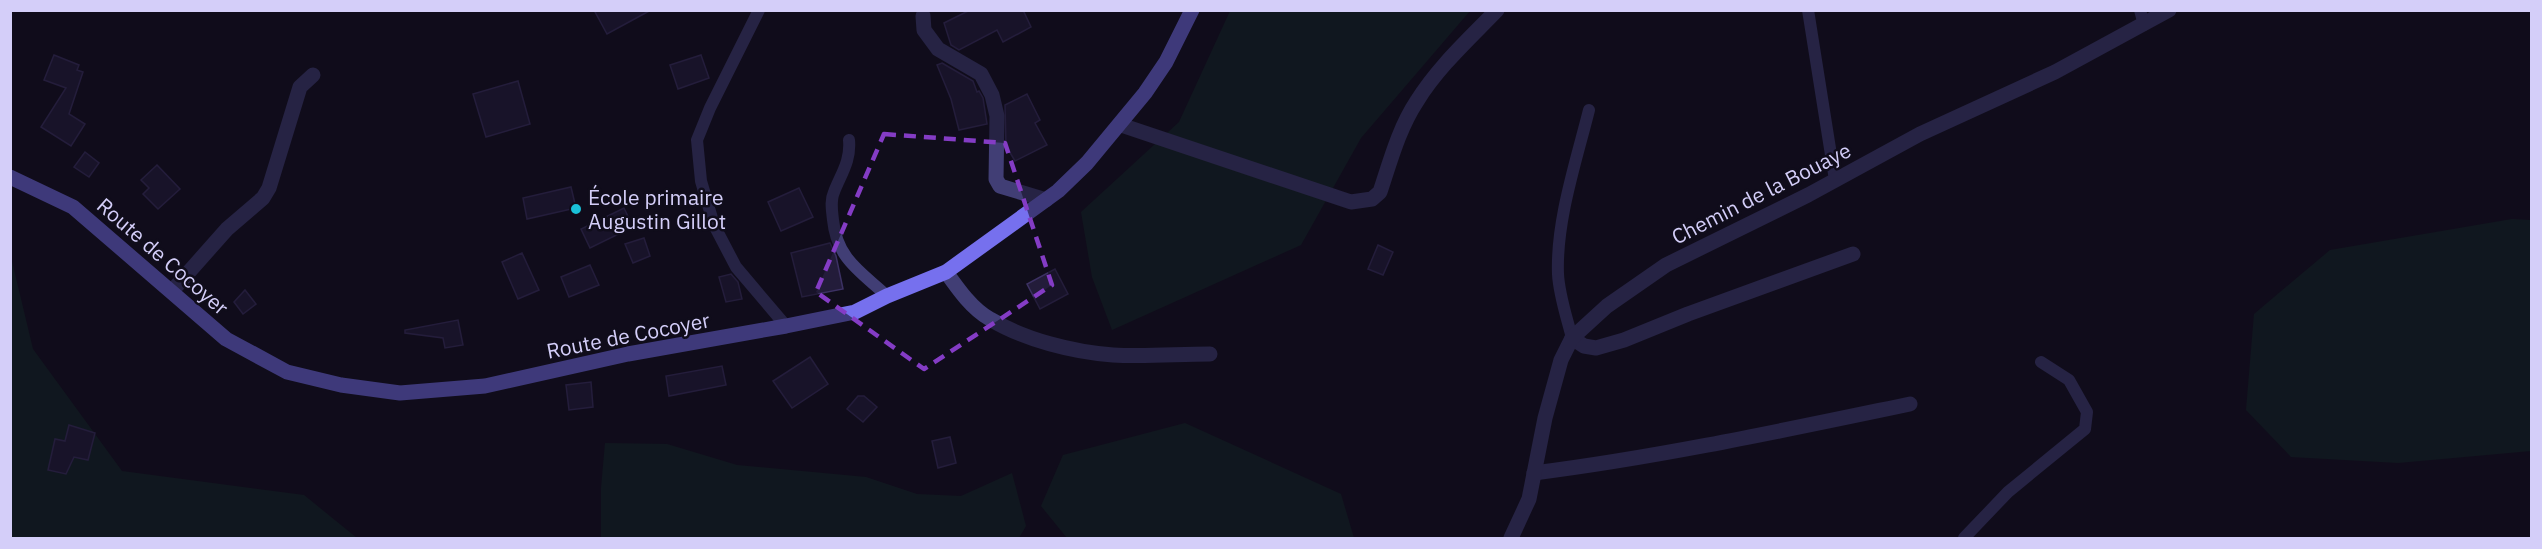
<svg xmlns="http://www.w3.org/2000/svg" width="2542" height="549" font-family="'IBM Plex Sans',sans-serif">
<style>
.green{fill:#112424}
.building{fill:#231c3a;stroke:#3c3163;stroke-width:1.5}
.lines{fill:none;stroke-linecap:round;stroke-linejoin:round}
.service{stroke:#413e75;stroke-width:12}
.minor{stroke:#413e75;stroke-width:15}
.secondary{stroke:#7670ee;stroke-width:15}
.marked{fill:none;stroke:#843cc5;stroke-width:4.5;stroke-dasharray:12 8;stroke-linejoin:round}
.poi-dot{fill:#1ac1d8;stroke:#100d1b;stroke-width:2}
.labels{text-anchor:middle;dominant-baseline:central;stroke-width:5;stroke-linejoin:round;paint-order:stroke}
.street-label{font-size:21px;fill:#d4cef9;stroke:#100d1b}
.poi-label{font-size:21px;fill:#d4cef9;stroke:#100d1b;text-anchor:start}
</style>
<rect width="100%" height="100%" fill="#100d1b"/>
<g class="green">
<path d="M1230,11H1470L1361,138L1301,245L1112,330L1092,277L1081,212L1179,122Z"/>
<path d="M2512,219L2531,220V451L2398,463L2291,457L2246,410L2254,314L2330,250Z"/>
<path d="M10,253L33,349L122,471L304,495L357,538H11Z"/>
<path d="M1185,423L1341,494L1354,538H1067L1041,506L1063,455Z"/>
<path d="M605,443L667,444L737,465L866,477L917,494L961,496L1012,473L1026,526L1019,538H601V488Z"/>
</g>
<g class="building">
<path d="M594,10H651L607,34Z"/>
<path d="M970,10H1023L1031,27L1003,42L997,30L959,50L951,45L944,23Z"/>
<path d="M54,55L79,65L77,70L83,72L69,114L85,124L71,146L41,127L66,88L44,80Z"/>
<path d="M701,55L709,78L678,89L670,65Z"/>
<path d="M942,63L973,81L977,92L979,91L983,98L987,124L959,130L951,99L937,65Z"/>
<path d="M518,81L530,124L486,137L473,94Z"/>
<path d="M1027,94L1040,120L1035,123L1047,145L1015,161L1006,146L1005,105Z"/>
<path d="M85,152L99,163L89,177L74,167Z"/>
<path d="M157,165L180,189L158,209L143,194L149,188L141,180Z"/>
<path d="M571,187L576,208L527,219L523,198Z"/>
<path d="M799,188L813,217L781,231L768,202Z"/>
<path d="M624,208L633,227L590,248L581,229Z"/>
<path d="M644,238L650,256L633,263L625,244Z"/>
<path d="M830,243L836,256L843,289L802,297L791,253Z"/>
<path d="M1378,245L1393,252L1383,275L1368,269Z"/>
<path d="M522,253L539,290L518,299L502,262Z"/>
<path d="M590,265L599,285L569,297L561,277Z"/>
<path d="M1055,269L1068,294L1040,309L1027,284Z"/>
<path d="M731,274L738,282L742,299L726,302L719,277Z"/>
<path d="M245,290L256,304L243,314L234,302Z"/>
<path d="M458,320L463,345L445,348L443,338L405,333V330Z"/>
<path d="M810,357L828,384L792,408L773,381Z"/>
<path d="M722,366L726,385L669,396L666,376Z"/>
<path d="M591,382L593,407L569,410L566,385Z"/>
<path d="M858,396H864L877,407L863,422L847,409Z"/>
<path d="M69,425L95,433L88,460L74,457L66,474L48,470L55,439L65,441Z"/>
<path d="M950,437L956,463L938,468L932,441Z"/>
</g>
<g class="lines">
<g class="service">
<path d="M759,10L710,108L697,140L701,181L714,225L736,267L786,326"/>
<path d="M1808,10L1835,180"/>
<path d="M2140,10L2144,25"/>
<path d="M849,140C851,161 841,174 834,192C830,201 832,210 833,220C837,259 860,271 887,296"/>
<path d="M1572,338C1567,318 1559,295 1558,274C1556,221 1576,162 1589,110"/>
<path d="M1964,538L2008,492L2085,429L2087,412L2069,380L2041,362"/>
</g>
<g class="minor">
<path d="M923,16L924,30L938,49L981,74L992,95L997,116L996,179L1000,186L1046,200"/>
<path d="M1121,125L1351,202L1372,199L1380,192C1390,162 1399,128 1417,101C1438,67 1469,39 1497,10"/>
<path d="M946,272C958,289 972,309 990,319C1025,340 1073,352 1113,355C1145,357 1178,354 1210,354"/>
<path d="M172,291L227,229L263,198L269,188L300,87L313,75"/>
<path d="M1572,338L1584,346L1596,348L1624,340L1688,314L1853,254"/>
<path d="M1534,473C1660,457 1785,430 1910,404"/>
<path d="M1511,538L1529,499L1545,418L1561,360L1572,338L1607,306L1666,265L1808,195L1920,134L2055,72L2169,10"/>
</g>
<path class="secondary" d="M10,177L73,207L226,339L287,372L341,385L400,393L485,386L628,354L786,326L855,312L887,296L946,272L1058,191L1087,163L1145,93L1166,62L1192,10"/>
</g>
<path d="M0 0H2542V549H0ZM884,134L1005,143L1052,285L924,369L816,292Z" fill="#100d1b" fill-opacity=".55" fill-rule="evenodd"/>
<path class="marked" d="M884,134L1005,143L1052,285L924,369L816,292Z"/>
<circle class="poi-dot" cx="576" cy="209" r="6"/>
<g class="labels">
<g class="street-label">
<text transform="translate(1761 193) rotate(-27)">Chemin de la Bouaye</text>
<text transform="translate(163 256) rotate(41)">Route de Cocoyer</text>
<text transform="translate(628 335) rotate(-11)">Route de Cocoyer</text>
</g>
<g class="poi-label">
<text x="588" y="197">École primaire<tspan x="588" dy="24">Augustin Gillot</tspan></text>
</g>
</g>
<rect width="2542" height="549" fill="none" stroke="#d4cef9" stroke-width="24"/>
</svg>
